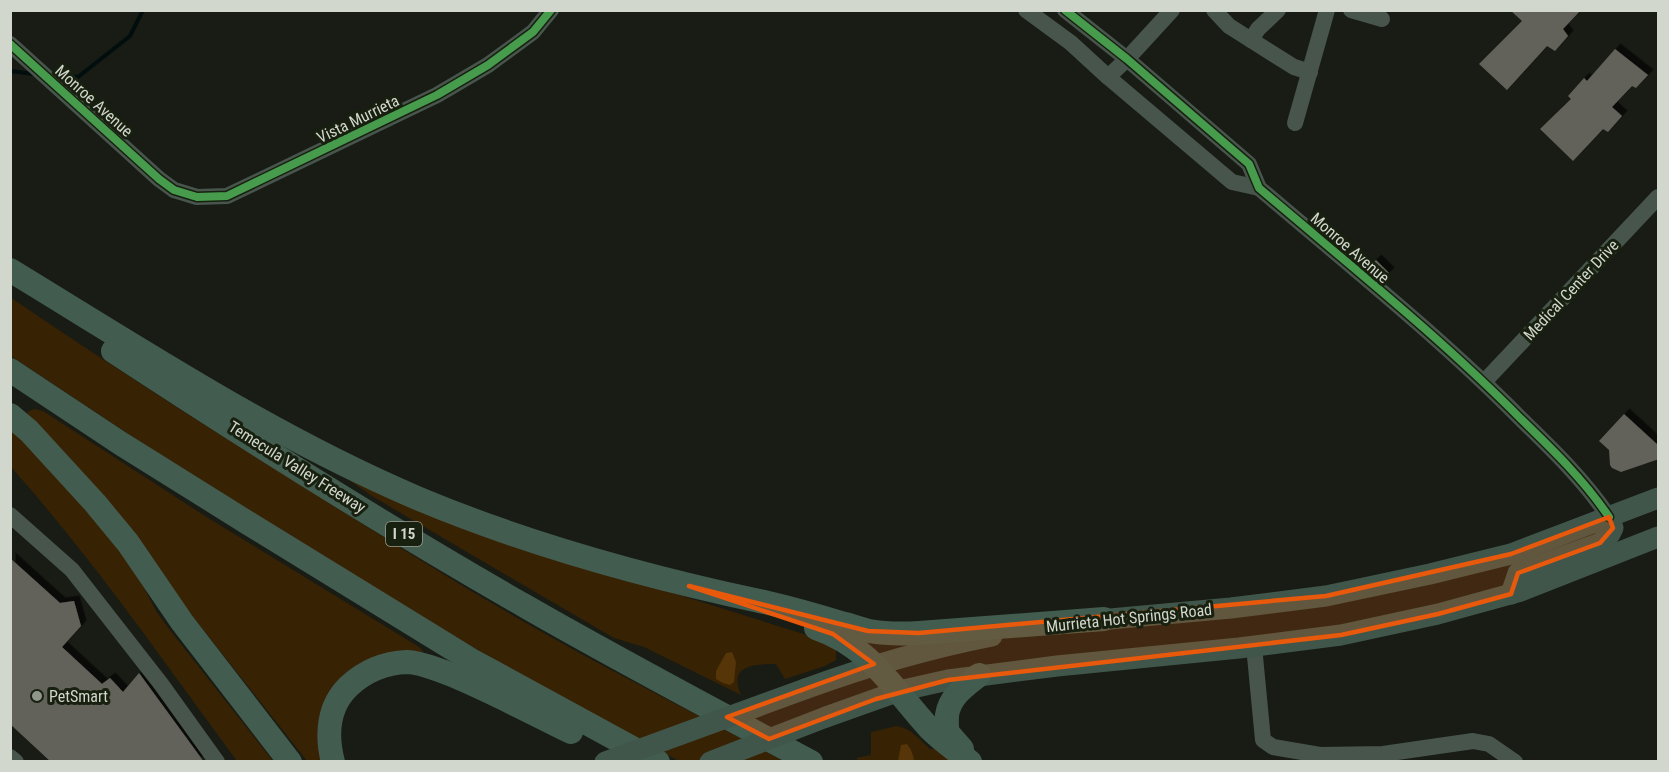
<svg xmlns="http://www.w3.org/2000/svg" width="1669" height="772" font-family="'Roboto Condensed',sans-serif">
<style>
.green{fill:#382204}
.forest{fill:#563608}
.lines{fill:none;stroke-linecap:round;stroke-linejoin:round}
.stream{stroke:#020d0d;stroke-width:4}
.building{fill:#62625a;filter:url(#shadow)}
.minor{stroke:#47554d;stroke-width:16}
.major{stroke:#40564b;stroke-width:21}
.highway{stroke:#425c50;stroke-width:24}
.major-bridge{stroke:#40564b;stroke-width:21}
.cycleway-casing{stroke:#182010;stroke-width:11}
.cycleway{stroke:#469c4c;stroke-width:8}
.marked{fill:#e8590c;fill-opacity:0.2;stroke:#e8590c;stroke-width:4.5;stroke-linejoin:round}
.poi-dot{fill:#90968c;stroke:#182010;stroke-width:2}
.labels{text-anchor:middle;dominant-baseline:central;stroke-width:6;stroke-linejoin:round;paint-order:stroke}
.shield{fill:#182010;stroke:#9aa094;stroke-width:1.5}
.shield-label{font-size:15px;font-weight:bold;fill:#d1d7cc}
.street-label{font-size:16px;fill:#d1d7cc;stroke:#182010}
.poi-label{font-size:16px;fill:#d1d7cc;stroke:#182010;text-anchor:start}
</style>
<defs>
<filter id="shadow"><feDropShadow dx="5.5" dy="-5.5" stdDeviation="0" flood-color="#0009"/></filter>
</defs>
<rect width="100%" height="100%" fill="#181c14"/>
<g class="green">
<path d="M10,297C108,364 207,427 307,489C375,532 443,575 512,615C601,667 694,712 783,761H679L500,663L314,553L154,451L11,356Z"/>
<path d="M35,409L43,411L208,518L419,647L423,651L422,655L352,673L325,761H307L127,533L25,415L29,411Z"/>
<path d="M10,427L109,533L139,578L156,611L169,629L273,761H237C164,662 93,559 11,467Z"/>
<path d="M349,480L612,574L826,641L836,648V660L825,666L785,679L776,664C754,664 728,665 741,695L644,647L614,638L467,552L372,496Z"/>
<path d="M897,726C911,728 920,740 930,749H938L952,761L860,762L856,758L871,755V732Z"/>
</g>
<g class="forest">
<path d="M732,652L736,662L734,682L730,685L723,683L716,679V671L726,653Z"/>
<path d="M907,744L911,750L914,759L912,761H898L901,745Z"/>
</g>
<g class="lines">
<g class="stream">
<path d="M10,71L34,74"/>
<path d="M53,75L78,77L130,36L143,10"/>
</g>
</g>
<g class="building">
<path d="M1510,10H1581L1563,29L1568,36L1555,51L1547,46L1507,90L1479,64L1522,21Z"/>
<path d="M1615,49L1648,75L1636,88L1632,86L1612,107L1622,116L1608,132L1603,129L1573,161L1540,129L1571,99L1568,96L1584,78L1587,81Z"/>
<path d="M1376,260L1389,273L1383,279L1369,267Z"/>
<path d="M1624,414L1659,446V459L1621,472L1612,468L1610,465L1609,450L1599,441Z"/>
<path d="M10,558L60,603L74,601L81,626L62,647L102,684L110,678L123,692L139,673L204,762H51L10,724Z"/>
</g>
<g class="lines">
<g class="minor">
<path d="M1026,10L1071,43L1108,77L1232,182L1259,188"/>
<path d="M1065,10L1127,59L1249,164L1259,188C1347,263 1440,337 1521,419C1553,450 1584,480 1609,517"/>
<path d="M1214,10L1229,26L1251,40L1258,29L1278,10"/>
<path d="M1351,10L1382,19"/>
<path d="M1251,40L1294,67L1310,72"/>
<path d="M10,44L159,179L174,190L197,197L227,196L437,95L488,65L533,32L551,10"/>
<path d="M1108,77L1127,59L1172,10"/>
<path d="M1295,123L1327,10"/>
<path d="M1484,382L1658,197"/>
<path d="M10,515L72,570L161,684L217,762"/>
<path d="M1254,646L1263,740L1273,747L1320,755L1383,754L1473,741L1489,744L1515,762"/>
<path d="M10,757L16,762"/>
</g>
<g class="major">
<path d="M1511,594L1518,573L1600,543L1610,534L1613,528L1609,517"/>
<path d="M1088,621L1231,608L1326,596L1430,574L1511,554L1658,498"/>
<path d="M805,689C868,666 926,649 992,636"/>
<path d="M826,717L899,691L948,680L1057,666L1239,648L1341,635L1438,614L1518,592L1658,537"/>
</g>
<g class="highway">
<path d="M10,270C143,351 274,437 417,498C529,545 646,577 764,602C790,608 815,615 841,623C850,625 860,629 869,631C886,634 902,634 919,633L1104,619"/>
<path d="M113,351C247,439 385,526 525,606C619,660 715,711 811,762"/>
<path d="M10,370L120,443L248,523L471,660L658,762"/>
<path d="M10,415L29,431L95,503L128,543L182,622L290,762"/>
<path d="M816,628C870,646 894,690 930,729C942,741 957,751 970,762"/>
<path d="M962,749C958,744 953,739 949,734C946,729 947,721 947,715C950,696 965,686 979,675"/>
<path d="M333,762C326,735 328,706 349,686C365,671 385,663 407,662C420,662 435,669 447,673C489,690 530,712 571,732"/>
</g>
<g class="major-bridge">
<path d="M605,762L805,689"/>
<path d="M710,762L826,717"/>
</g>
<defs>
<g id="cycleway">
<path d="M1065,10L1127,59L1249,164L1259,188C1347,263 1440,337 1521,419C1553,450 1584,480 1609,517"/>
<path d="M10,44L159,179L174,190L197,197L227,196L437,95L488,65L533,32L551,10"/>
</g>
</defs>
<use href="#cycleway" class="cycleway-casing"/>
<use href="#cycleway" class="cycleway"/>
</g>
<path class="marked" d="M1609,517L1613,528L1600,543L1518,573L1511,594L1438,614L1341,635L948,680L876,699L769,739L727,717L874,664L833,634L689,586L868,631L919,633L1326,596L1511,554Z"/>
<circle class="poi-dot" cx="37" cy="696" r="6"/>
<g class="labels">
<rect class="shield" x="386" y="522" width="36" height="24" rx="4.5"/>
<g class="shield-label">
<text x="404" y="534">I 15</text>
</g>
<g class="street-label">
<text transform="translate(94 101) rotate(42)">Monroe Avenue</text>
<text transform="translate(358 119) rotate(-26)">Vista Murrieta</text>
<text transform="translate(1350 248) rotate(41)">Monroe Avenue</text>
<text transform="translate(1571 290) rotate(-47)">Medical Center Drive</text>
<text transform="translate(297 467) rotate(32)">Temecula Valley Freeway</text>
<text transform="translate(1129 618) rotate(-6)">Murrieta Hot Springs Road</text>
</g>
<g class="poi-label">
<text x="49" y="696">PetSmart</text>
</g>
</g>
<rect width="1669" height="772" fill="none" stroke="#d1d7cc" stroke-width="24"/>
</svg>
